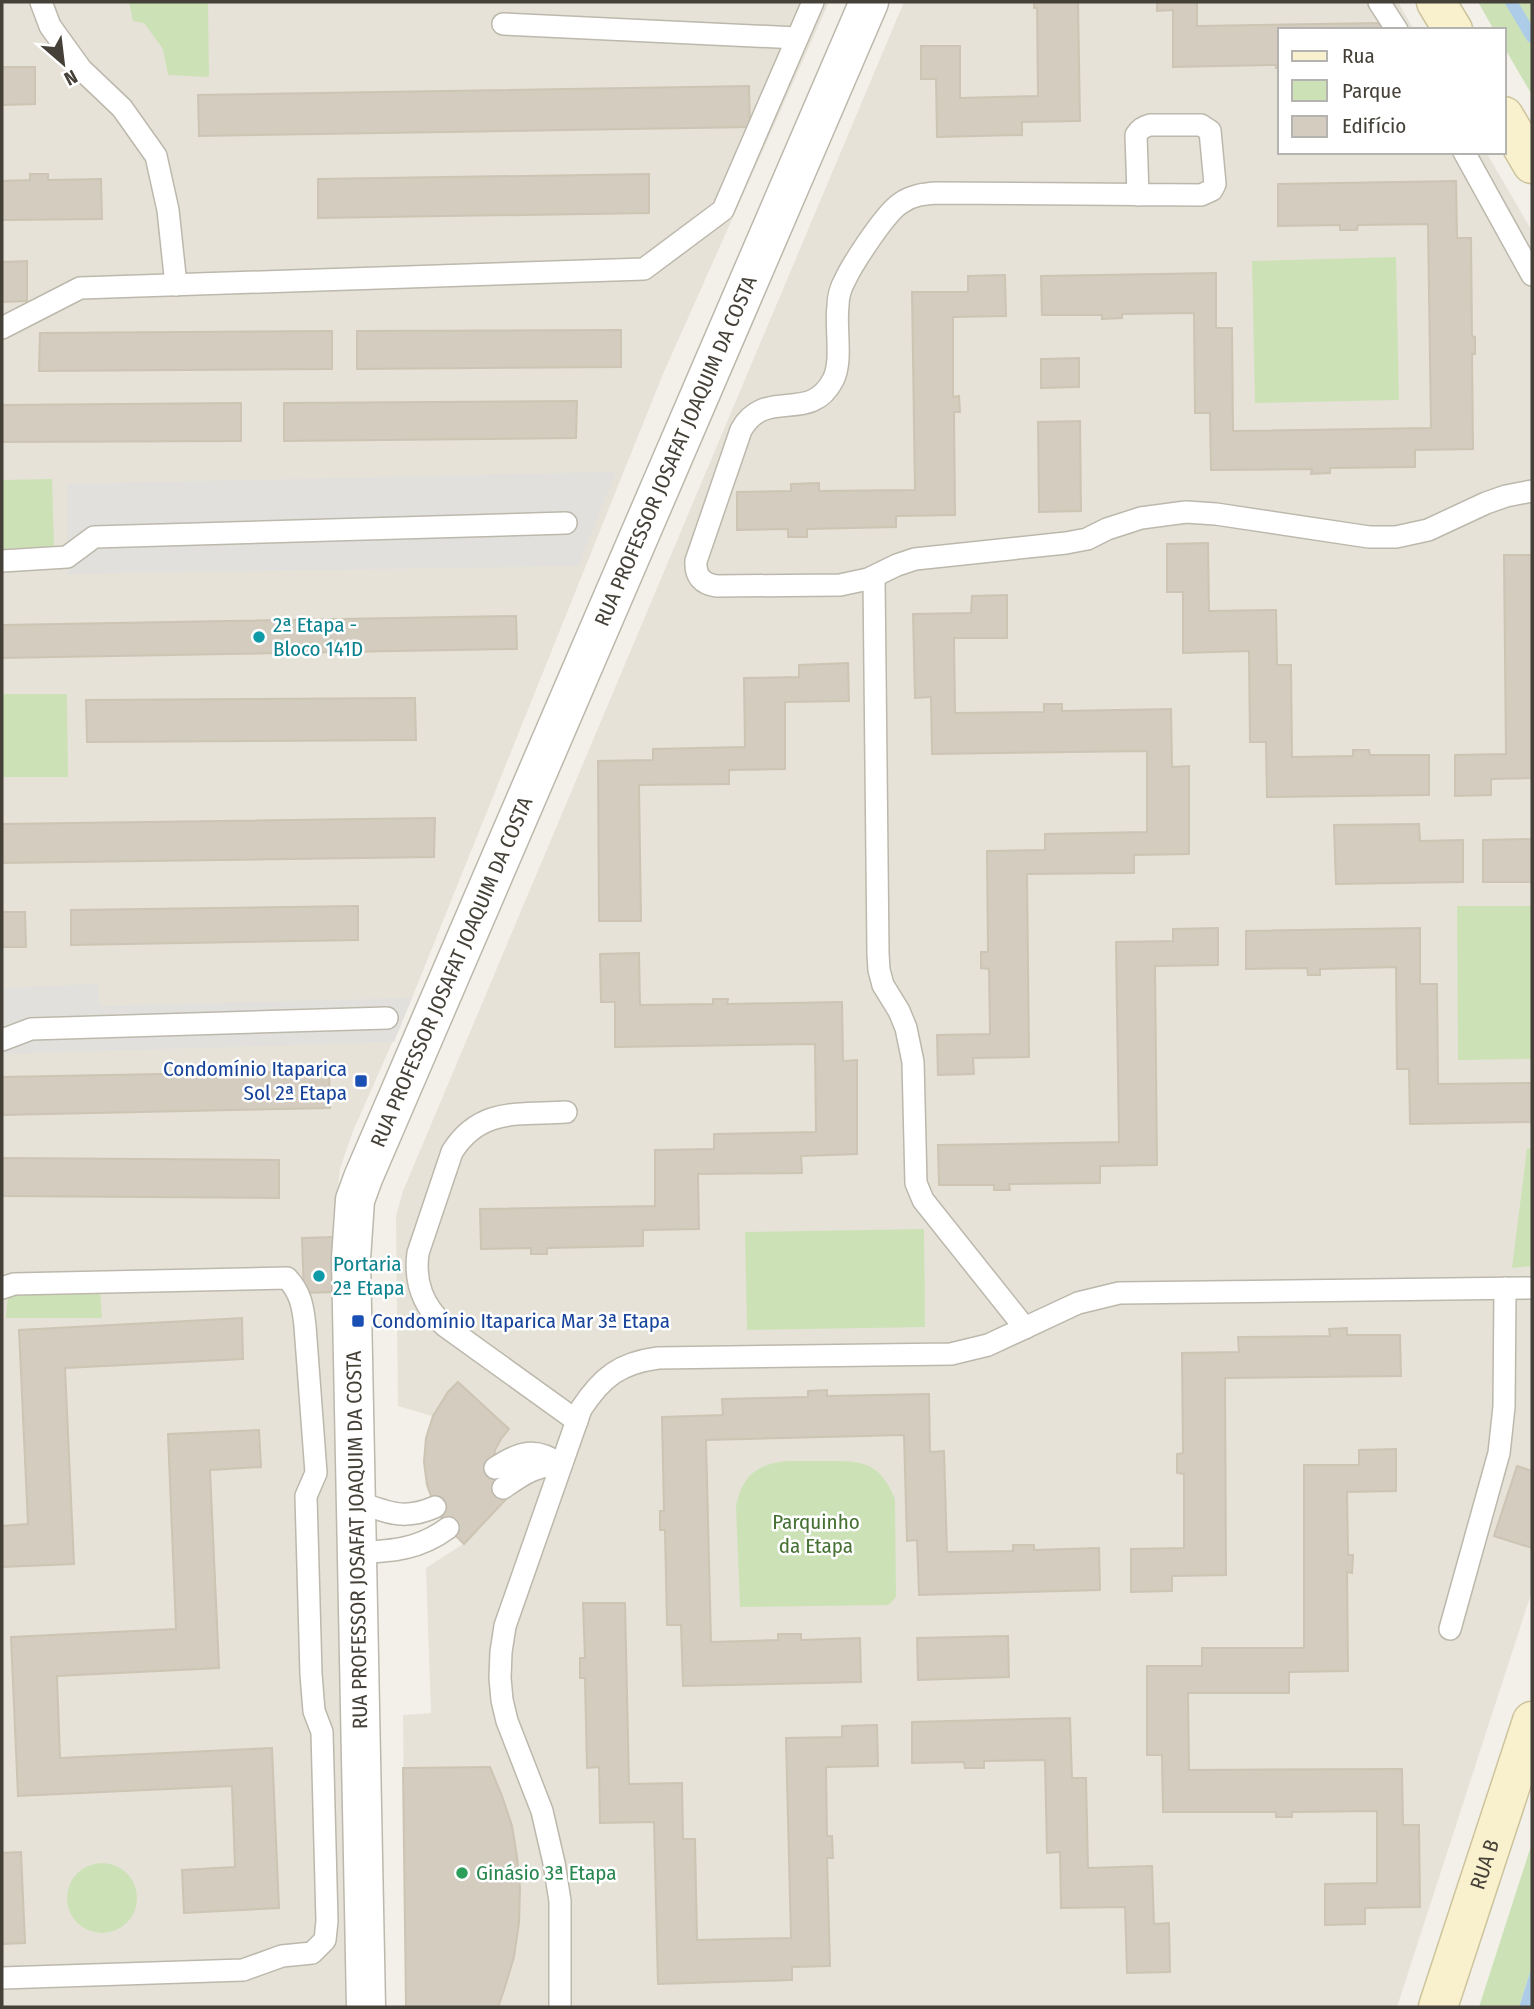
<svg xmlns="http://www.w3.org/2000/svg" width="1534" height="2009" font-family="'Fira Sans Condensed',sans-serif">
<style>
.residential{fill:#e6e2d8}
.green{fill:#cce2b6}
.parking{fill:#e1e0dd}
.water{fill:#accce8}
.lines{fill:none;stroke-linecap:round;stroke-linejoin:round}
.stream{stroke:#accce8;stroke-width:12}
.building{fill:#d3ccbf;stroke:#cdc4b3;stroke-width:2}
.service-casing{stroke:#bdb8ac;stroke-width:24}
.minor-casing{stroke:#bdb8ac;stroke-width:41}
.secondary-casing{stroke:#cdc49d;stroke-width:41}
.service{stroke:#fff;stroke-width:21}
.minor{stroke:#fff;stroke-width:38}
.secondary{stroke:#f9f0cd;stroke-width:38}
.culture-dot{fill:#0f9aa8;stroke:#fff;stroke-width:2.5}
.transit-dot{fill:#1a4fb4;stroke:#fff;stroke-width:2.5}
.leisure-dot{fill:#2e9e5b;stroke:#fff;stroke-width:2.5}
.labels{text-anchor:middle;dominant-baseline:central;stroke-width:5;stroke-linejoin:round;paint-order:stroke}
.street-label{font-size:21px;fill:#454138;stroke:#fff}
.culture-label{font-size:21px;fill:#0d838f;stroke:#fff;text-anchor:start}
.transit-label{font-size:21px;fill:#164399;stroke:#fff;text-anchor:end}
.park-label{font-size:21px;fill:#467132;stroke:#fff}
.leisure-label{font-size:21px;fill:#27864d;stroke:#fff;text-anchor:start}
</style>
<rect width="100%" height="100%" fill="#f2f0e9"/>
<g class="residential">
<path d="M2,2H829L663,374L412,998L353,1131L340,1169L333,1237L346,2007H2Z"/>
<path d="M904,2H1398L1414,30H1280V152H1486L1532,231V1591L1397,2007H406L403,1715L431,1713L426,1568L463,1544L447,1527L435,1507L427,1485L424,1462L426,1438L432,1416L398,1406L396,1216L403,1191Z"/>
</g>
<g class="green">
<path d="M129,2H208L209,77L168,75L163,49L144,23L133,21Z"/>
<path d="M1478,2H1532V95L1504,47V30H1494Z"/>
<path d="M1396,257L1399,400L1255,403L1252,261Z"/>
<path d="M52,479L54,546L2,549V480Z"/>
<path d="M2,694H67L68,777H2Z"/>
<path d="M1457,906H1532V1059L1458,1060Z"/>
<path d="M1532,1148V1266L1512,1268L1527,1149Z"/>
<path d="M924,1229L925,1327L747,1330L745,1232Z"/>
<path d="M100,1289L102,1318H6L8,1293Z"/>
<path d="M787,1461C802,1461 818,1461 833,1461C867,1461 880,1465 895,1499L896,1597L889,1605L740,1607L736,1506C742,1476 757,1464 787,1461Z"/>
<path d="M1532,1843V1966L1519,2007H1479Z"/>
<circle cx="102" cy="1898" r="35"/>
</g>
<g class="parking">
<path d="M616,472L578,566L67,574V484Z"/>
<path d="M98,984L99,1006L412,998L394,1042L2,1054V988Z"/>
</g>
<path class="water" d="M1532,1966V2007H1519Z"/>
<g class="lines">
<path class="stream" d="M1511,2L1532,37"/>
</g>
<g class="building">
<path d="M1034,2H1078L1080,121L1022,122V135L937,137L936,79H921V46H960V98L1038,96L1037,8H1034Z"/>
<path d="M1157,2H1197V26L1381,23L1382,30H1280V67L1276,68V65L1173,67V10L1157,11Z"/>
<path d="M2,67H35V104L2,105Z"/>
<path d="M749,86L750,127L199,136L198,95Z"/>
<path d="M30,174H48V180L101,179L102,219L2,220V181L30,180Z"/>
<path d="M649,174V213L318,218V179Z"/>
<path d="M1456,181L1457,238H1471L1472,336L1475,337V354H1472L1473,449L1415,450V467L1330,468V473L1311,474L1312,469L1211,470L1210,413H1195L1194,313L1122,314V318L1102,319V315H1042L1041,276L1216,273V328H1232L1233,431L1431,428L1428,224L1358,225L1357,230H1340V225L1278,226V184Z"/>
<path d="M27,261V301L2,302V262Z"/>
<path d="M1005,275L1006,316L953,317V397L959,396L960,412H954L955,515L896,516V527L807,529V537H788V529L737,530V492L791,491V484L819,483V491L915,490L912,292H968V276Z"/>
<path d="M621,330V367L357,369V331Z"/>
<path d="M332,331V369L39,371L40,333Z"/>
<path d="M1079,358V387L1041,388V359Z"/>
<path d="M577,401L576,438L284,441V403Z"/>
<path d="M241,403V441L2,442V405Z"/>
<path d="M1080,421L1081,511L1039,512L1038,422Z"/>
<path d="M1208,543L1209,611L1276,610L1277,665H1291L1292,757L1353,756V750H1369L1370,755H1429V795L1267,797L1266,742H1250L1249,651L1183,653V592H1167V544Z"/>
<path d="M1504,555H1532V778L1491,779V795L1455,796V755L1506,754Z"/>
<path d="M1007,595V638H954L955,713L1044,712V704H1062V711L1171,709L1172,767L1189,766V854L1134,855V873L1027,874L1029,1057L973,1058L974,1074L938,1075L937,1035L990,1034L989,969L981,968V952H988L987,851L1045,850V834L1147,832V751L932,754L931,697L915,698L913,614L971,613L972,596Z"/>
<path d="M516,616L517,649L2,658V625Z"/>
<path d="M848,663L849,701L785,702V769L729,770V784L639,785L641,921H599L598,761L653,760V749L745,747L744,678L799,677V665Z"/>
<path d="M415,698L416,740L87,742L86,700Z"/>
<path d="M435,818L434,857L2,863V824Z"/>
<path d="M1419,824L1420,841L1463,840V882L1336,884L1334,825Z"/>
<path d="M1532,839V882H1483V840Z"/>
<path d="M358,906V940L71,945V910Z"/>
<path d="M2,912H25L26,947H2Z"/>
<path d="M1218,928V965L1155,966L1157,1165L1100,1166V1183L1009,1184L1010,1190H994V1185H939L938,1145L1119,1142L1116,942L1173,941V929Z"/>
<path d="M1420,928V984H1437L1438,1084L1532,1083V1122L1410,1124L1409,1069H1397L1396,967L1320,969V975H1308L1307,968L1246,969V931Z"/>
<path d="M639,953L640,1005L713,1004V999H728L727,1004L842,1002L843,1061L857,1060V1154L801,1156L802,1173L698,1174L699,1229L643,1230V1246L547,1248V1254H531V1248L481,1249L480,1209L655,1206V1150L714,1149V1134L816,1132L815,1044L615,1047V1002H601L600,954Z"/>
<path d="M329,1071L330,1108L2,1115V1077Z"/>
<path d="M2,1158L279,1160V1198L2,1196Z"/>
<path d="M333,1237L335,1292L304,1293L302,1238Z"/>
<path d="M242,1318L243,1359L65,1368L74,1564L2,1567V1526L28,1524L19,1330Z"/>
<path d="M1347,1328V1335H1400L1401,1376L1225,1378L1226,1575L1172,1576V1591L1131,1592V1549L1184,1548V1474L1177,1473V1454L1183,1453L1182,1353L1239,1352L1238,1337L1330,1336L1329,1329Z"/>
<path d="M458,1382L509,1429L501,1439L495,1450L494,1463L496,1475L501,1486L510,1495L464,1544L447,1527L435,1507L427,1485L424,1462L426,1438L433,1416L448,1392Z"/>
<path d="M827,1390V1396L929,1394L930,1452L944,1451L947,1552L1013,1551V1545H1034V1550L1099,1548L1100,1590L919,1595L917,1540L907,1541L904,1435L706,1440L711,1642L778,1640V1634H801V1640L860,1638L861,1682L683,1686L681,1625H667L665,1530H660V1511H664L662,1417L723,1415L722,1399L808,1397V1391Z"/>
<path d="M259,1430L261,1467L210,1470L219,1668L57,1676L60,1758L272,1748L279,1908L184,1913L182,1870L235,1867L232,1786L18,1796L11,1637L176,1629L168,1434Z"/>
<path d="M1396,1449V1491L1347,1492L1348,1555H1353L1352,1573L1347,1572L1348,1671L1289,1672V1693H1188L1189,1770L1402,1769L1403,1825H1419L1420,1907L1365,1908V1924L1325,1925V1884L1377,1883V1811L1292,1812V1817H1276V1812H1163L1162,1755H1147V1666H1202V1648H1304V1465H1359V1450Z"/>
<path d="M1517,1466L1532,1471V1548L1494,1536Z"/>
<path d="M583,1603H625L629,1784L682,1783L683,1839H695L697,1940L791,1938L786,1738L842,1737V1726L877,1725L878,1766L826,1767L827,1836H832L833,1858H827L830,1966L792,1967V1980L658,1984L654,1822L600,1823L599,1767L587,1768L585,1678H580V1658H585Z"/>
<path d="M1008,1636L1009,1677L918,1680L917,1638Z"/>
<path d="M1070,1718L1072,1778H1086L1088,1868L1152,1866L1154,1924L1169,1923L1170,1972L1127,1973L1125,1907L1061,1908L1060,1852L1047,1853L1045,1760L984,1761V1768H965L964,1762L912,1763V1722Z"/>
<path d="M490,1767L502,1796L512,1826L517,1857L520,1888L519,1923L514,1957L504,1990L498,2007H406L403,1768Z"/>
<path d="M21,1852L25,1943L2,1944V1853Z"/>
</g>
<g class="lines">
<defs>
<g id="service">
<path d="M41,2L50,26L81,69L122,108L156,156L168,210L176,285"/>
<path d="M1379,2L1397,30"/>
<path d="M503,24L797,38"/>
<path d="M1464,152L1532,275"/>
<path d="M1138,195L1136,135C1140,129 1143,127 1150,125H1201L1210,131L1215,184L1212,190L1201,195L936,193C924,194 912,195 901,203C886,212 853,263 845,280C841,287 838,298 838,306C835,328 843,361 833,380C810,425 765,386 741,430L696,561C695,576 702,584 717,586L840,585L868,579L897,565L915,559L1066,543L1087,539L1107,529L1141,518L1186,512L1216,514L1369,537H1396L1428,530L1486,503L1506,496L1532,491"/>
<path d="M2,328L80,288L644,269L723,210L813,2"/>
<path d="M2,561L67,557L94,537L566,523"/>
<path d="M874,577L878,953L879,970L883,985L899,1011L906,1028L913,1062L916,1183L923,1200L1025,1328"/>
<path d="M2,1040L31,1029L387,1018"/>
<path d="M566,1112C519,1115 480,1107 452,1152L418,1253C414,1283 423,1306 445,1326L577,1421"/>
<path d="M2,1288L14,1284L287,1278C301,1293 303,1307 305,1326L316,1473L306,1496L311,1674L314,1711L322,1732L327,1921L325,1940L312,1953L282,1956L243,1970L2,1978"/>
<path d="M495,1468C519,1452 536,1446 561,1465C537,1464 522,1475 503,1488"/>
<path d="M356,1501C386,1512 403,1521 435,1507"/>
<path d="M356,1553C392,1551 418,1550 448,1528"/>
<path d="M1450,1629L1499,1453L1504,1407L1505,1288"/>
<path d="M560,2007V1901L554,1863L542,1811L507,1721L502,1700L500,1678L501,1652L505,1626L581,1409C602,1377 620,1363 658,1358L951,1354L988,1345L1078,1303L1119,1293L1532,1288"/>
</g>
<g id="minor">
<path id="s1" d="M366,2007L351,1259L355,1200L363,1178L869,2"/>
</g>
<g id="secondary">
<path d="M1436,2L1453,30"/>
<path d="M1504,116L1532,164"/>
<path id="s2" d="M1438,2007L1532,1721"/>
</g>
</defs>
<use href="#service" class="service-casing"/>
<use href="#minor" class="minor-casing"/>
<use href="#secondary" class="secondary-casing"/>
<use href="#service" class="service"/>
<use href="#minor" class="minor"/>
<use href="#secondary" class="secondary"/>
</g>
<g class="culture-dot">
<circle cx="259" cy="637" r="7"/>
<circle cx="319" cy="1276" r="7"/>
</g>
<g class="transit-dot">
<rect x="354" y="1074" width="14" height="14" rx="3.5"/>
<rect x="351" y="1314" width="14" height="14" rx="3.5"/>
</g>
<circle class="leisure-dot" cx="462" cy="1873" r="7"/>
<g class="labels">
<g class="street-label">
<text stroke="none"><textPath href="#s1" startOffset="1622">RUA PROFESSOR JOSAFAT JOAQUIM DA COSTA</textPath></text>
<text stroke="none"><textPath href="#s1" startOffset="1055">RUA PROFESSOR JOSAFAT JOAQUIM DA COSTA</textPath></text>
<text transform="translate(357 1540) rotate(-91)">RUA PROFESSOR JOSAFAT JOAQUIM DA COSTA</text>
<text stroke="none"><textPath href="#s2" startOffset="150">RUA B</textPath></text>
</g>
<g class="culture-label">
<text x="273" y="625">2ª Etapa -<tspan x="273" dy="24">Bloco 141D</tspan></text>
<text x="333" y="1264">Portaria<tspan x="333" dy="24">2ª Etapa</tspan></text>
</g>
<g class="transit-label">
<text x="347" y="1069">Condomínio Itaparica<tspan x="347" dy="24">Sol 2ª Etapa</tspan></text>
<text x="372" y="1321" text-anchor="start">Condomínio Itaparica Mar 3ª Etapa</text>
</g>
<g class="park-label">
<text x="816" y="1522">Parquinho<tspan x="816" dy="24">da Etapa</tspan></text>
</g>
<g class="leisure-label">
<text x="476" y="1873">Ginásio 3ª Etapa</text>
</g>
</g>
<rect width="1534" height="2009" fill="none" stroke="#454138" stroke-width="7"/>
<rect x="1278" y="28" width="228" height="126" fill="#ffffff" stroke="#b5b3af" stroke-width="2"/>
<rect x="1292" y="51" width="35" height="10" fill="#f9f0cd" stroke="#b5b3af" stroke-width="2"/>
<text x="1342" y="63" font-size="21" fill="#454138">Rua</text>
<rect x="1292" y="80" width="35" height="21" fill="#cce2b6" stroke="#b5b3af" stroke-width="2"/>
<text x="1342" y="98" font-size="21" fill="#454138">Parque</text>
<rect x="1292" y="116" width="35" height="21" fill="#d3ccbf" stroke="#b5b3af" stroke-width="2"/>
<text x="1342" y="133" font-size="21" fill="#454138">Edifício</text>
<g transform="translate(63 63) rotate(152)" stroke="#ffffff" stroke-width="5" paint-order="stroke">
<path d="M0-5L12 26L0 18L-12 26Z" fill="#454138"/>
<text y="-10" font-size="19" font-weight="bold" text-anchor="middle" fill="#454138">N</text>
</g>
</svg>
